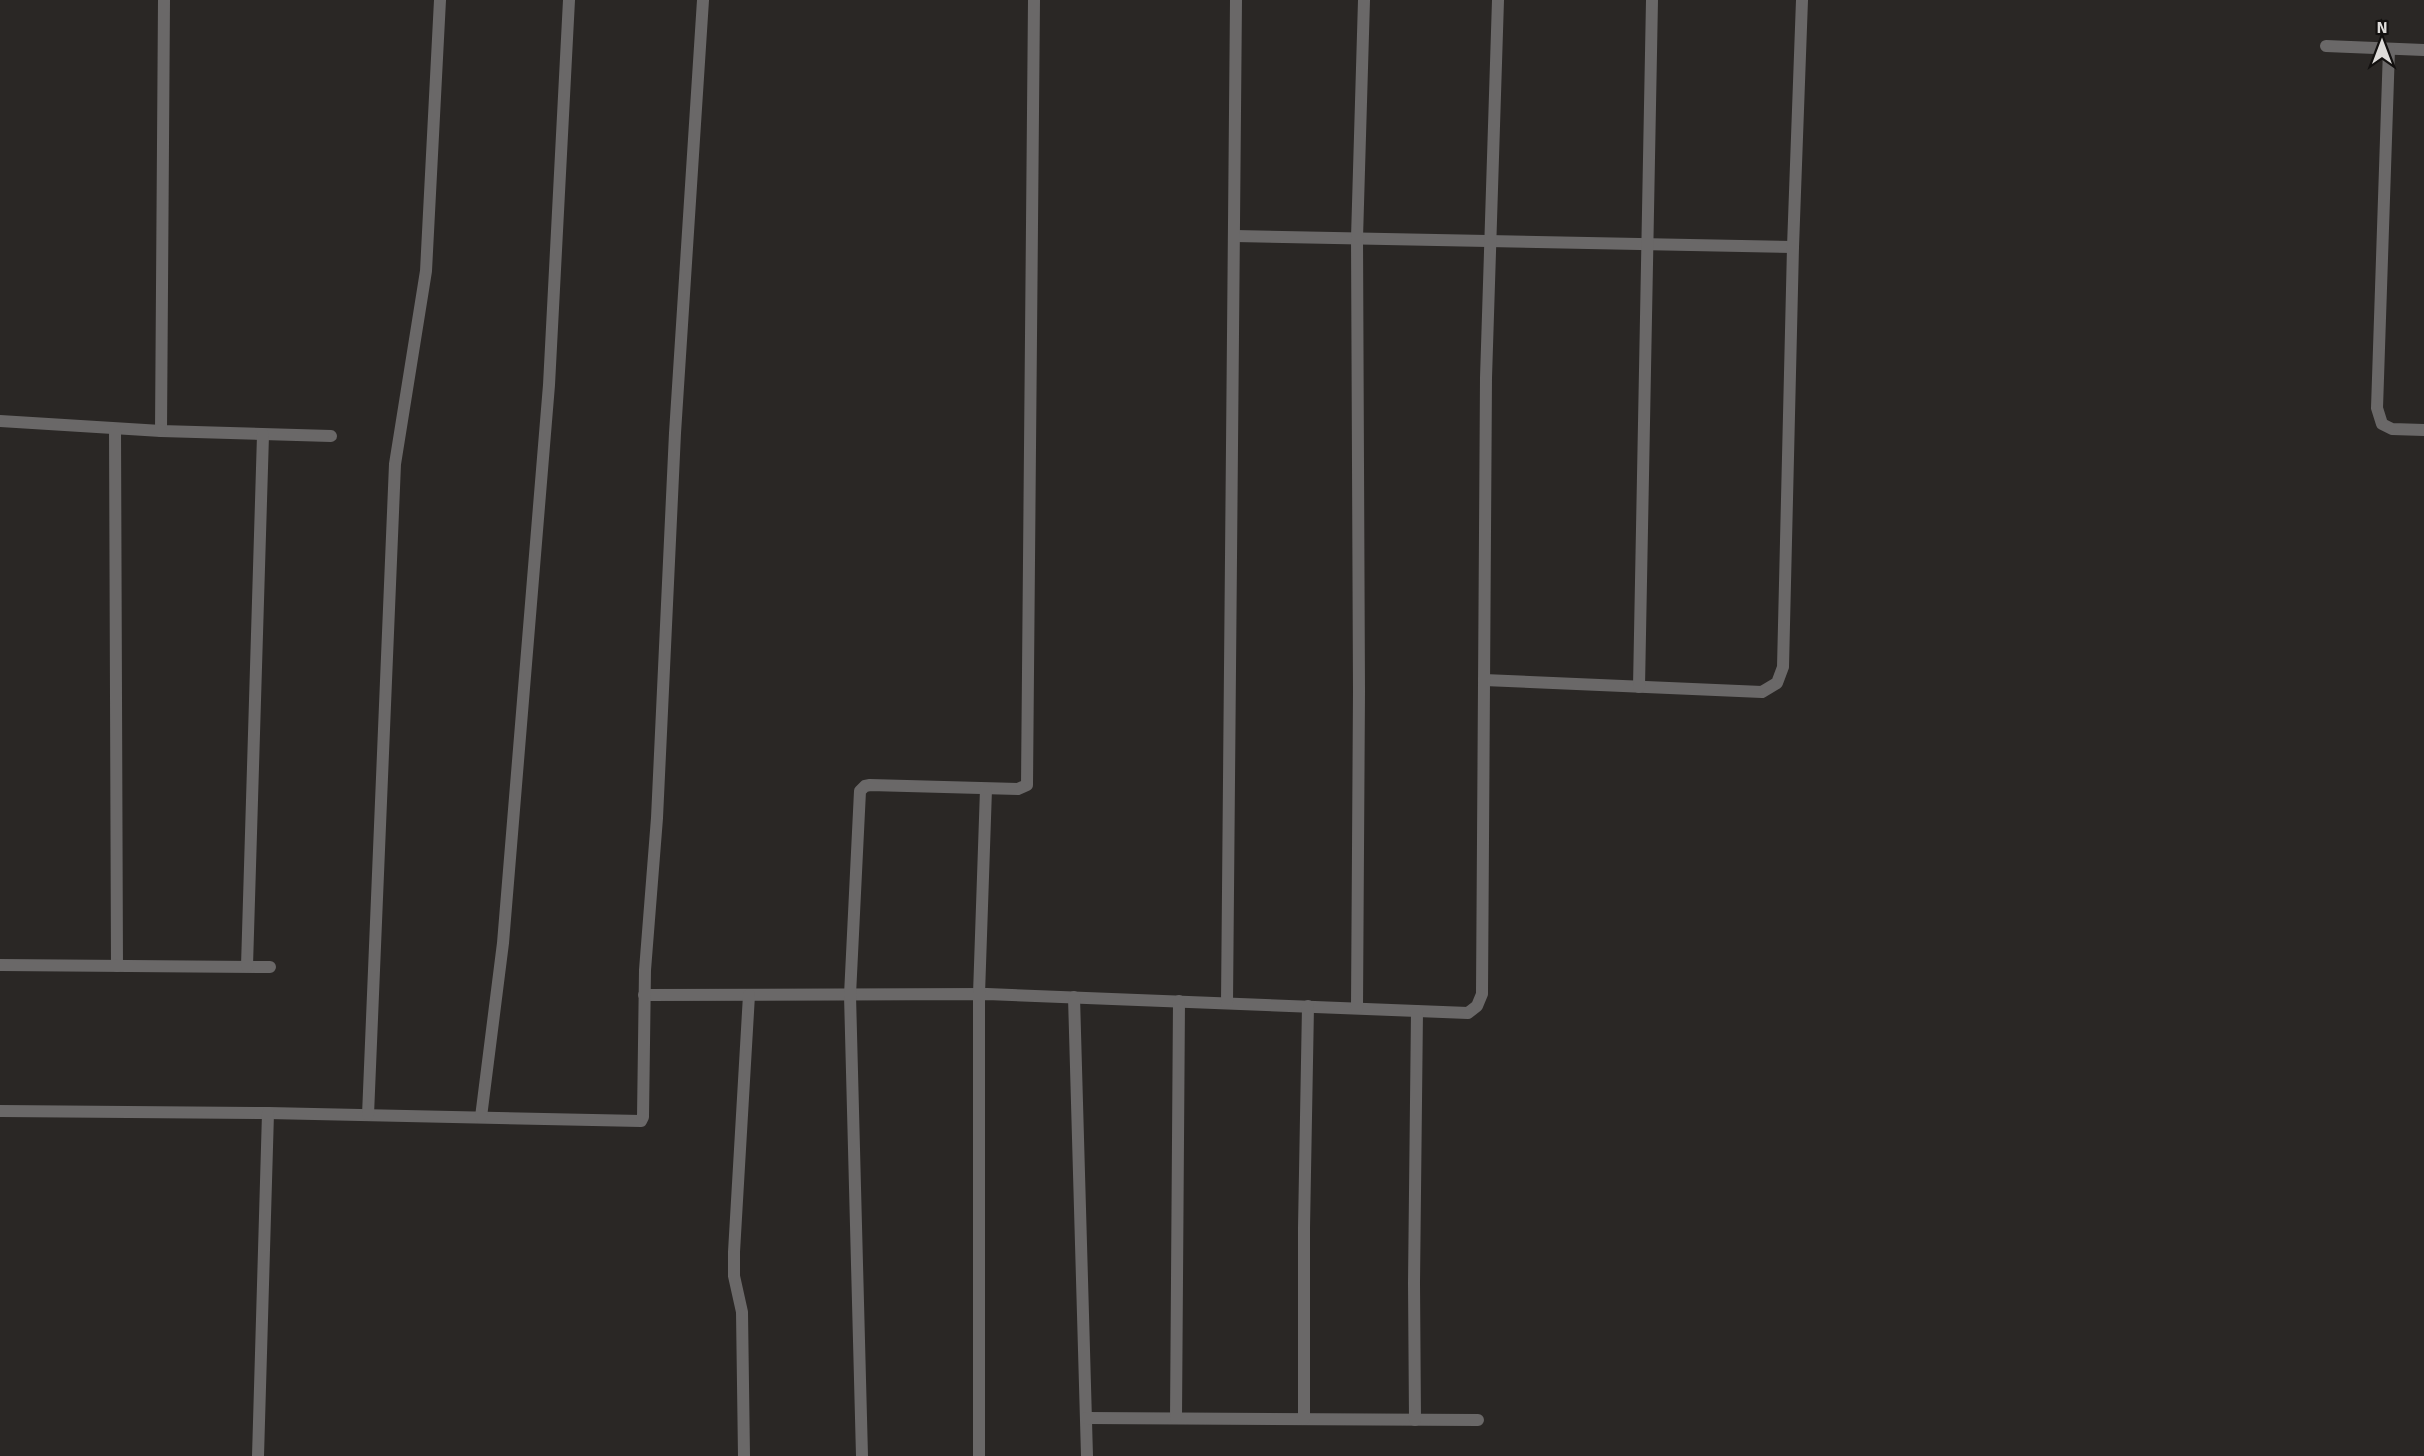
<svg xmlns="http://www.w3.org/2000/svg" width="2424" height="1456" font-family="Signika,sans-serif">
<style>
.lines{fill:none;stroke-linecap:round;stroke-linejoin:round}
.service{stroke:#6a6868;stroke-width:12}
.minor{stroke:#6a6868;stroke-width:12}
</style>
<rect width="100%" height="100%" fill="#2a2725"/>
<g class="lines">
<g class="service">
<path d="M164,0L161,431L331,436"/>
<path d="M0,421L161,431"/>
<path d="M115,429L117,966"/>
<path d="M0,965L270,967"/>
<path d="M247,966L263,435"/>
</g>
<g class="minor">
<path d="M2326,46L2424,50"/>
<path d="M2389,49L2377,408L2382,424L2392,429L2424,430"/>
<path d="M1235,236L1793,247"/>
<path d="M1484,680L1762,692L1777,683L1783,667L1793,247L1802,0"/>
<path d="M1639,687L1652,0"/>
<path d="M644,995L987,994L1468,1013L1477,1006L1482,994L1486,378L1498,0"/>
<path d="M1074,997L1087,1456"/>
<path d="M1227,1003L1236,0"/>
<path d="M1357,1008L1359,691L1357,238L1364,0"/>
<path d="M0,1111L268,1113L641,1121L643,1117L645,970L657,818L675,433L703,0"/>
<path d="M368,1115L395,464L426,271L440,0"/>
<path d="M481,1117L503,943L549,385L569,0"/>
<path d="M1086,1418L1478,1420"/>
<path d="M1176,1418L1179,1001"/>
<path d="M1304,1419V1228L1308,1006"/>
<path d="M1415,1420L1414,1283L1417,1011"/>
<path d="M258,1456L268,1113"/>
<path d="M744,1456L742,1312L734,1276V1252L749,995"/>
<path d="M862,1456L850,995L860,791L865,786L870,785L1018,789L1027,785L1034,0"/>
<path d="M979,1456V994L986,789"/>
</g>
</g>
<g transform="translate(2382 42)" stroke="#12100f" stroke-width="4.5" paint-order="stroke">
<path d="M0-4.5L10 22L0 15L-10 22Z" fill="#dedcda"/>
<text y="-9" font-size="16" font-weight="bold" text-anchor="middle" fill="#dedcda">N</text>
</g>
</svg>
